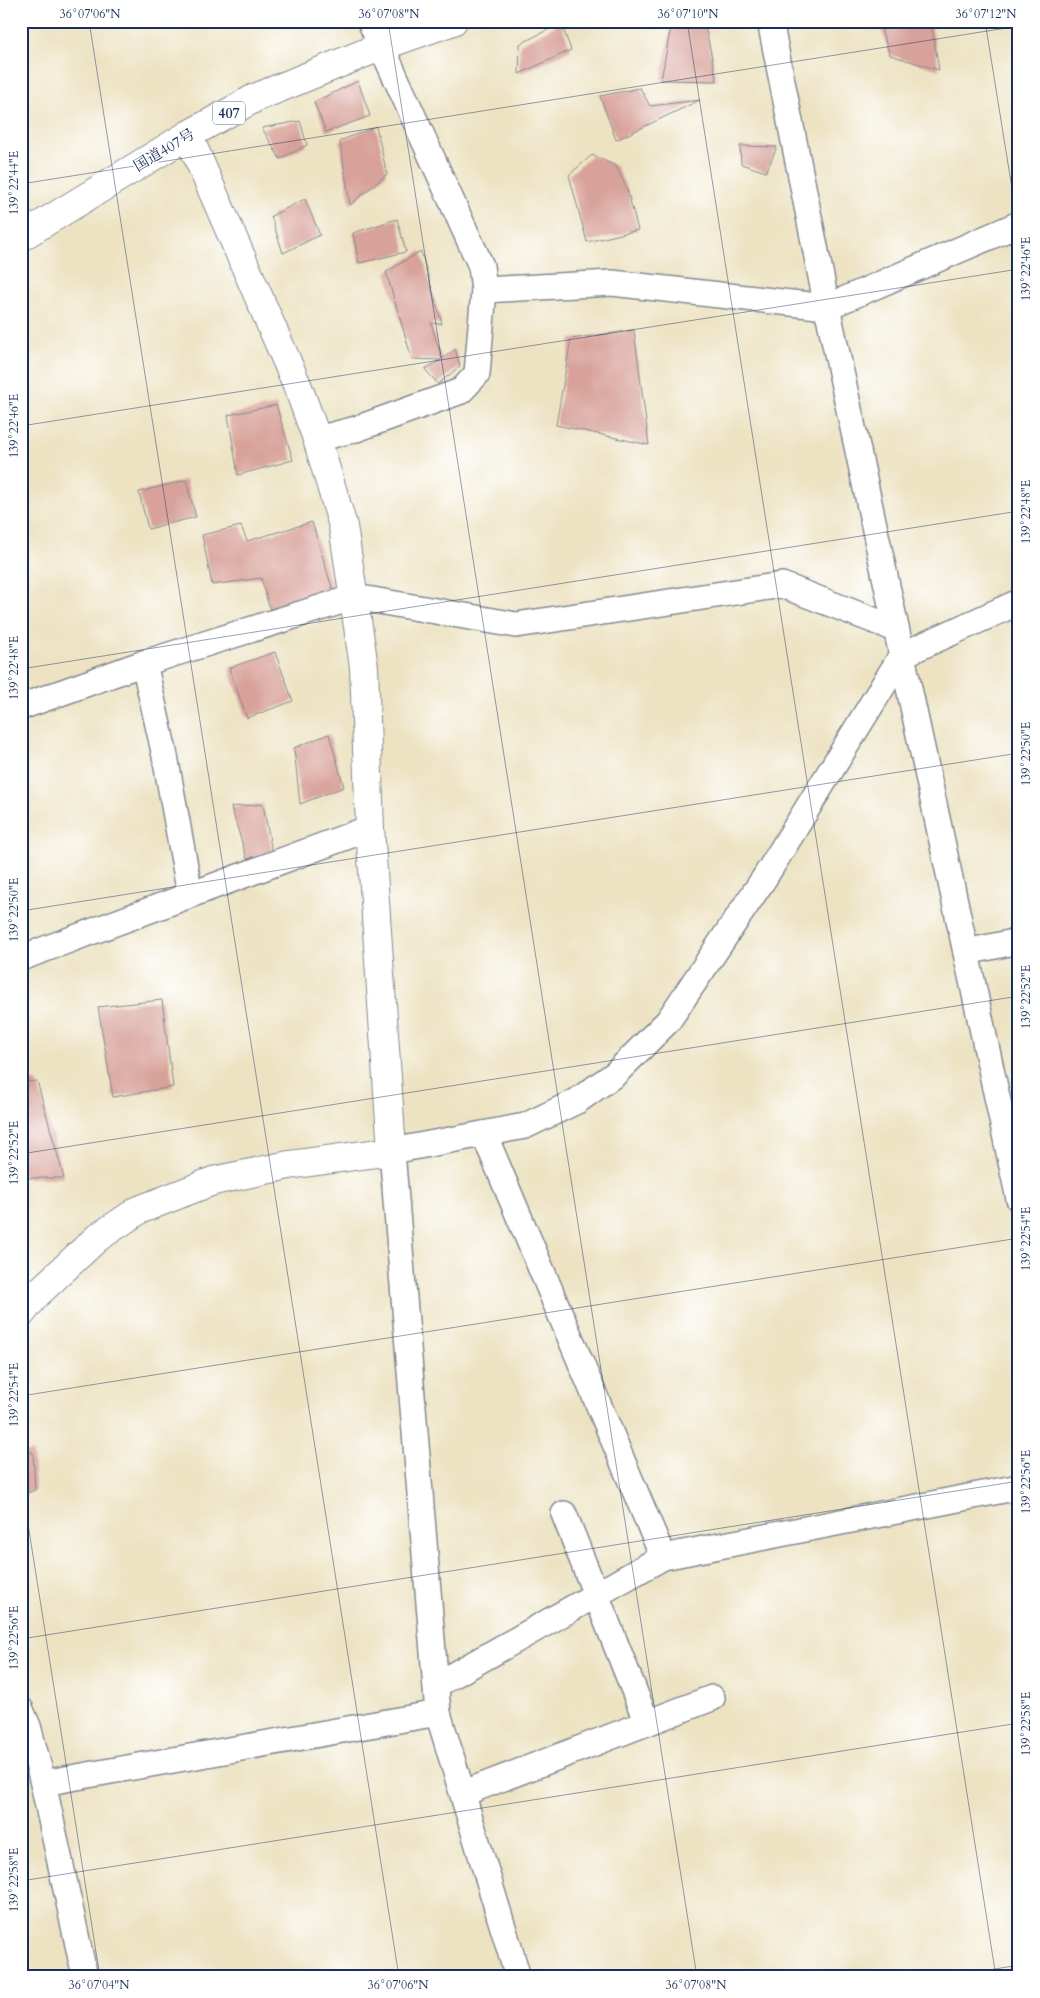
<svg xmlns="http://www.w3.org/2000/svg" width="1040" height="1998" font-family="Cardo,'Noto Serif JP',serif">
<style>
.building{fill:#d8a29a}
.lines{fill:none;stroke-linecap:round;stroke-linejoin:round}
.street-casing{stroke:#848990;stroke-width:28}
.secondary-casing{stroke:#848990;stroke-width:30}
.highway-casing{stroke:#848990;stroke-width:30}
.street{stroke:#fff;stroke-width:25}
.secondary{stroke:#fff;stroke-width:28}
.highway{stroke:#fff;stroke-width:28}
.ticks{fill:none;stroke:#1b2f5e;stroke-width:1;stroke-opacity:0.45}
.labels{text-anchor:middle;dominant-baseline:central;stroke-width:4;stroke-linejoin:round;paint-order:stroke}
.shield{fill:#fff;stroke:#5f6d8e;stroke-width:1}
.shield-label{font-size:14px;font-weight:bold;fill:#1b2f5e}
.street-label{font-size:15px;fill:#1b2f5e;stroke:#fff}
.neatline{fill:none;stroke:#1b2f5e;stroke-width:2}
.ticks-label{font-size:12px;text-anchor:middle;fill:#1b2f5e}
</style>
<rect width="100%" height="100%" fill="#fff"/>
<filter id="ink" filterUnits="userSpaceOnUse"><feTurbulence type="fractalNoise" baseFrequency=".02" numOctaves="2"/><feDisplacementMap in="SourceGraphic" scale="10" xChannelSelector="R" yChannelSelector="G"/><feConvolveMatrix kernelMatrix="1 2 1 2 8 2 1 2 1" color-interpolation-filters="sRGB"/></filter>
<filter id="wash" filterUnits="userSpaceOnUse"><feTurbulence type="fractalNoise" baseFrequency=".0096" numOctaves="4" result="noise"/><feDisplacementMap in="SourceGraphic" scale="20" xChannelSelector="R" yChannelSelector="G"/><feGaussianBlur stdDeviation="1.12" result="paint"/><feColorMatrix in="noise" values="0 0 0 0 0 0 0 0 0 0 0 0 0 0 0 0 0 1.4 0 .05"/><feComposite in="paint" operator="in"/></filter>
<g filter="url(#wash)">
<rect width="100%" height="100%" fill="#ede3c3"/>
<g id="blocks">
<g class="building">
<path d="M672,21H704L717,81L661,80Z"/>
<path d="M878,21H931L939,70L890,55Z"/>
<path d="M561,23L571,50L519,74L520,44Z"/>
<path d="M358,81L370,116L326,132L314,102Z"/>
<path d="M640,88L650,106L700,100L616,140L600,96Z"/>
<path d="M300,121L307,145L280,159L262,128Z"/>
<path d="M376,126L387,174L350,205L340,141Z"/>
<path d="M740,146L777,147L766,172L741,164Z"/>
<path d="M592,155L616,166L627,189L638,230L587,242L569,175Z"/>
<path d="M305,199L320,235L283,253L271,216Z"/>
<path d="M397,219L406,252L359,263L353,233Z"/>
<path d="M421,251L442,324L431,323L442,359L455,349L460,366L438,384L425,369L441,360L412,359L386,272Z"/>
<path d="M634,330L649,445L556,425L571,339Z"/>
<path d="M276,405L293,460L238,475L228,415Z"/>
<path d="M186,480L196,517L148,529L139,492Z"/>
<path d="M312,522L333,591L270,609L261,578L212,585L202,535L241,526L247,541Z"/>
<path d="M275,652L293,701L247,718L229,668Z"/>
<path d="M329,734L344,787L300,804L294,748Z"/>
<path d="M263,804L272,852L247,859L231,807Z"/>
<path d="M162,1000L173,1087L113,1097L98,1007Z"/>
<path d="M37,1081L64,1178H25L21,1171V1082Z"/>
<path d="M21,1452H33L35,1490L21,1495Z"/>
</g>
</g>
</g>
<g filter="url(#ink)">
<use href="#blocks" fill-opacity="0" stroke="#848990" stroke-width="1"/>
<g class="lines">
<defs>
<g id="street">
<path d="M770,21L827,307L1019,1199"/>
<path d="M484,290L612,283L827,307L1019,224"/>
<path d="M317,439L356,429L461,391L477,374L484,290L481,266L370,21"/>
<path d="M144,663L165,756L190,894"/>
<path d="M21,707L144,663L355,597L516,625L782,585L896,629"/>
<path d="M966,952L1019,941"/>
<path d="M21,958L370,828"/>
<path d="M484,1134L663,1557"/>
<path d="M564,1514L647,1723"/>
<path d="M436,1685L663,1557L1019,1487"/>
<path d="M21,1710L28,1726L43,1783L85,1977"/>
<path d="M43,1783L438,1713"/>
<path d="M464,1793L712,1698"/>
<path d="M518,1977L438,1713L392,1151L525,1126L577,1101L615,1074L668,1021L765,877L902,655L1019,602"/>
</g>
<path id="secondary" d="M21,1314L37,1294L97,1238L139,1210L213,1181L289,1165L392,1151L370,828L364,667L343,526L317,439L298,387L188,135"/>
<path id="highway" d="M21,237L188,135L255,98L382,46L453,21"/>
</defs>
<use href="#street" class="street-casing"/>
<use href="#secondary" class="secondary-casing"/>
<use href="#highway" class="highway-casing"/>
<use href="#street" class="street"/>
<use href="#secondary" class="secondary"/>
<use href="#highway" class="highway"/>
</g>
</g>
<path class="ticks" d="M89,21L399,1977M388,21L697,1977M687,21L996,1977M985,21L1019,232M21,184L1019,26M21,426L1019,269M21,669L1019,511M21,911L1019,753M21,1154L1019,996M21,1396L1019,1238M21,1480L100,1977M21,1639L1019,1481M21,1881L1019,1723M947,1977L1019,1965"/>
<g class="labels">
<rect class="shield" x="213" y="101.5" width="32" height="23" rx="4"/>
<g class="shield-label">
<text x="229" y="113">407</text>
</g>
<g class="street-label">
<text transform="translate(164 150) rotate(-31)">国道407号</text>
</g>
</g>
<rect width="1040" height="1998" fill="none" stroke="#fff" stroke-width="55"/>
<rect x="28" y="28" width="984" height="1942" class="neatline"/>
<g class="ticks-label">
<text x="90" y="18">36°07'06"N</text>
<text x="389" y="18">36°07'08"N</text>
<text x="688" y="18">36°07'10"N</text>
<text x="986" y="18">36°07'12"N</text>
<text transform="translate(14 183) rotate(-90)" y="4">139°22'44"E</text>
<text transform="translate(1026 269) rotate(-90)" y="4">139°22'46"E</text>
<text transform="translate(14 426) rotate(-90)" y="4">139°22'46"E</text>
<text transform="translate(1026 512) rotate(-90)" y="4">139°22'48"E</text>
<text transform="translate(14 668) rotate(-90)" y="4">139°22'48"E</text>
<text transform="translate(1026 754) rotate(-90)" y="4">139°22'50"E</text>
<text transform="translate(14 910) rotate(-90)" y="4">139°22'50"E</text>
<text transform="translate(1026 997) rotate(-90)" y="4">139°22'52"E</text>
<text transform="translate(14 1153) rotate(-90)" y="4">139°22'52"E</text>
<text transform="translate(1026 1239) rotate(-90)" y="4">139°22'54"E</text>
<text transform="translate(14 1395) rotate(-90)" y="4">139°22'54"E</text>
<text transform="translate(1026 1482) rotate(-90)" y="4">139°22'56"E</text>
<text transform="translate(14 1638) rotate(-90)" y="4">139°22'56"E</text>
<text transform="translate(1026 1724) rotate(-90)" y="4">139°22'58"E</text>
<text transform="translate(14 1880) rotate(-90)" y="4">139°22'58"E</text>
<text x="99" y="1989">36°07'04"N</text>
<text x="398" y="1989">36°07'06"N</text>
<text x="696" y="1989">36°07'08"N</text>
</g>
</svg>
